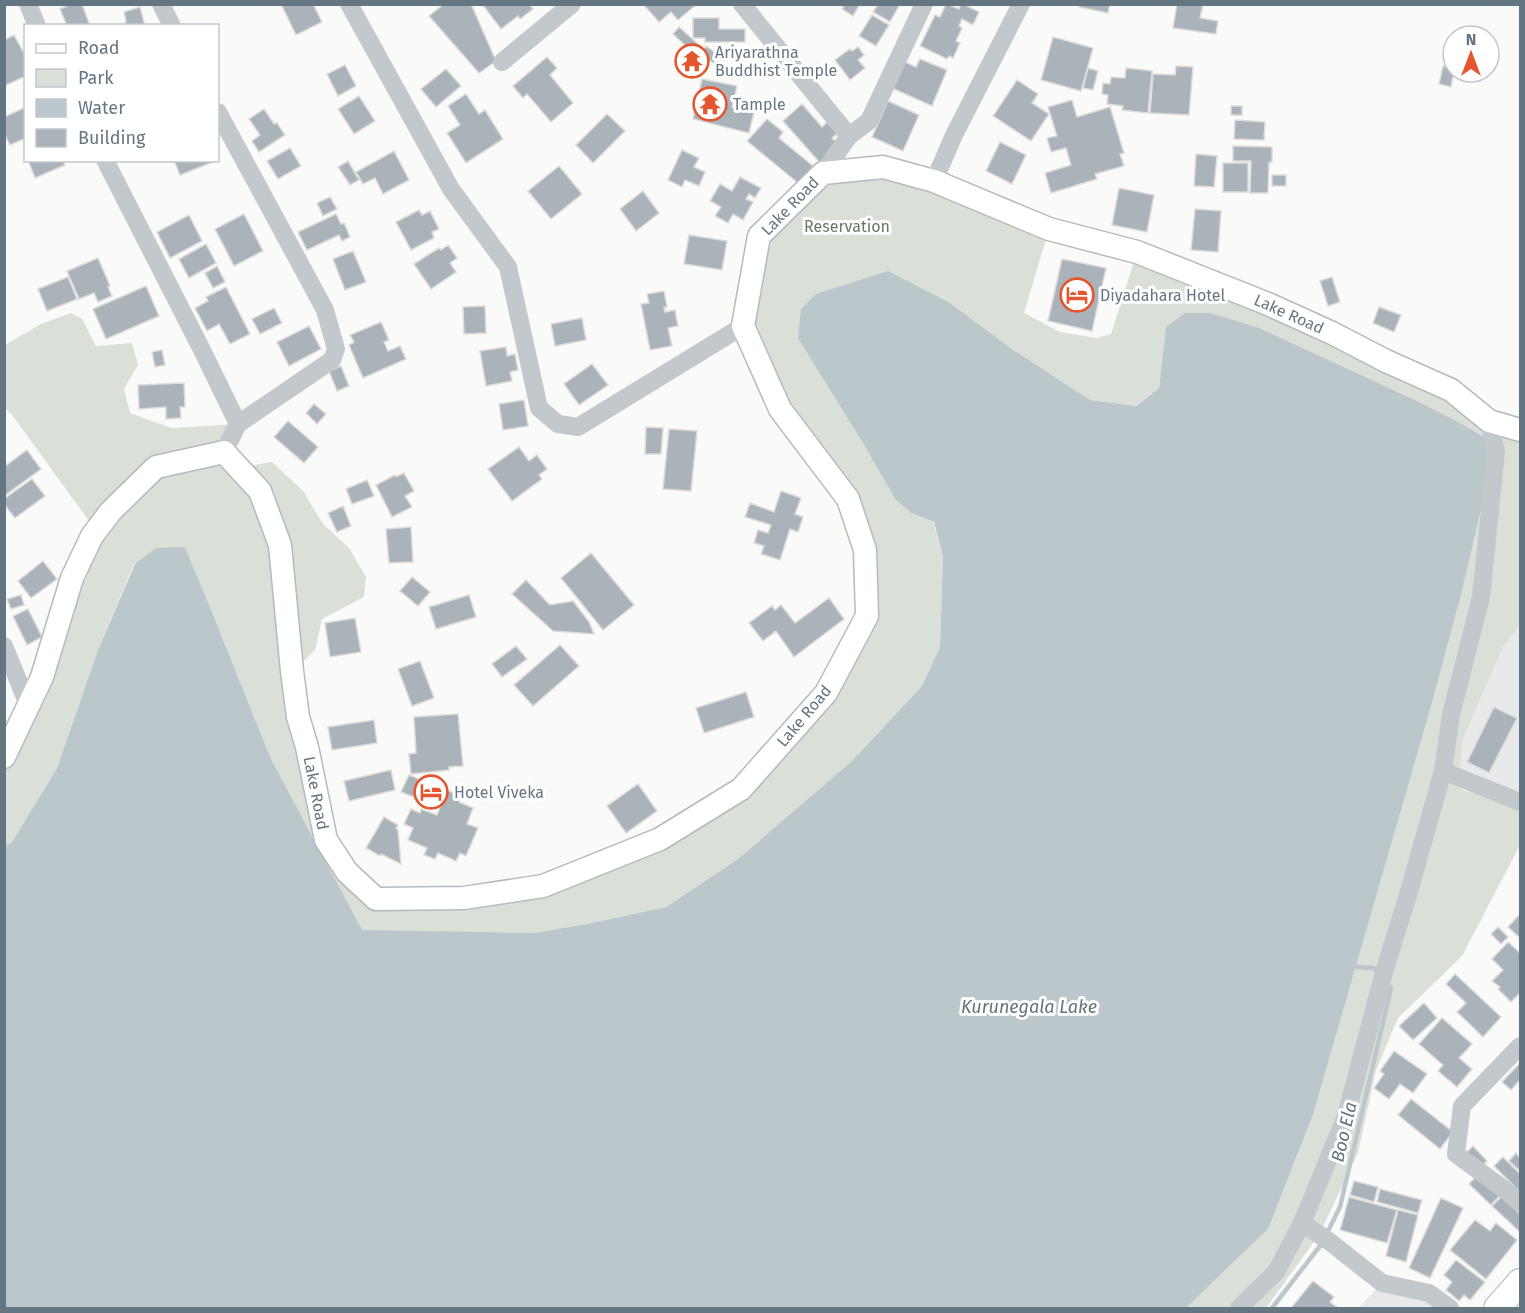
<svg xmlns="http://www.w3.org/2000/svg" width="1525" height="1313" font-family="'Fira Sans',sans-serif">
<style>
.built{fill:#e8e9e9}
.green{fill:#dadfd7}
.water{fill:#bbc7cb}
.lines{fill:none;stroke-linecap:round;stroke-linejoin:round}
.stream{stroke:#bbc7cb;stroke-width:4.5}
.building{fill:#aab3b9;stroke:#dcdcda;stroke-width:1.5}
.major-casing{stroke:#b5babe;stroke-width:25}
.highway-casing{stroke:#b4b9bd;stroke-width:28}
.minor{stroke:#c3c8cc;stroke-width:18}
.major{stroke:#fff;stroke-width:22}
.highway{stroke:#fff;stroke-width:26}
.labels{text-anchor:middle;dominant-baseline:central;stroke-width:6;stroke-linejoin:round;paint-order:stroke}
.poi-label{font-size:16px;fill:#657683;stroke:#fff;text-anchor:start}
.street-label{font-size:16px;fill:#657683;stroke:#fff}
.park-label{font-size:16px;fill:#687a64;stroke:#fff}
.water-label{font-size:18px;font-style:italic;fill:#60757c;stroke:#fff}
</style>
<rect width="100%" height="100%" fill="#fafaf8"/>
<g class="built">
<path d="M1520,625V792L1459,779L1463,739L1503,647Z"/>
<path d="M1382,1283L1450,1308H1358Z"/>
</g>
<path class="green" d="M883,167L1049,229L1024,313L1060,332L1097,338L1111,334L1137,252L1520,430V625L1503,647L1463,739L1459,779L1463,790L1520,805V845L1462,956L1398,1018L1376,1070L1358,1153L1319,1235L1266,1308H1186L1268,1229L1313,1115L1430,710L1496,452L1484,437L1462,424L1259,328L1166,327L1159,388L1135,406L1090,400L1012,349L950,303L863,443L895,499L911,513L933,522L943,557L940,647L922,686L852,761L738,859L666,907L587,924L534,933L362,931L271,759L214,617L185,547L134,564L98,650L57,768L12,842L5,847L4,757L94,528L13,416L5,408V345L41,324L71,313L82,319L96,346L132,343L138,365L124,389L130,413L171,428L238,424L225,452L242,467L272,462L303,491L323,524L349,548L366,577L364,597L322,619L315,650L292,672L326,840L376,899L543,886L741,789L826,693L867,616L848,499L780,409L743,326L759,236L823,173Z"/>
<path class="water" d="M888,271L950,303L1012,349L1090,400L1136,406L1159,388L1166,327L1185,313H1210L1259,328L1421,403L1462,424L1484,437L1490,458L1488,480L1461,594L1430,710L1313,1115L1268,1229L1186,1308H5L4,847L12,842L57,768L98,650L135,564L156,548L185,547L214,617L271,759L362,930L534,933L587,924L666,907L738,859L852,761L922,686L940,647L943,557L934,522L911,513L895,499L863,443L798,338L801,309L816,294Z"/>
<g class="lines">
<g class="stream">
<path d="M1356,967L1374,968L1378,972"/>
<path d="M1326,1235L1340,1207L1391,988L1387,984"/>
<path d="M1272,1308L1323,1242"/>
</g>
</g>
<g class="building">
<path d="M71,4H82L90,26H67L60,9Z"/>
<path d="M281,4H313L322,22L296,35Z"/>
<path d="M444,4H471L496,61L479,73L429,16Z"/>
<path d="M482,4H529L533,9L520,19L518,16L501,29Z"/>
<path d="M697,4L678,20L671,12L659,22L644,5Z"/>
<path d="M845,4H860L853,16L842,9Z"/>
<path d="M878,4H900L890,22L873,12Z"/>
<path d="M946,4L959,9L961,4H963L979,12L973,25L962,19L959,26L962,28L956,41L960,43L953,58L949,56L947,59L920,46L935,15L940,17Z"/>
<path d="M1080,4H1110L1108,13L1079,7Z"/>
<path d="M1177,4H1203L1200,18L1218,21L1216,34L1173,28Z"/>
<path d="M140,7L145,26H124L126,21L124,12Z"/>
<path d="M872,15L889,25L876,46L859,36Z"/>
<path d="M693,18H719V29H745V42H705V38H693Z"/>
<path d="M679,27L698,44L691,51L673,34Z"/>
<path d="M14,35L26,57V76L4,86V40Z"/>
<path d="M1053,37L1093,48L1081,91L1041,80Z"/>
<path d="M706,46L720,56L715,64L701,54Z"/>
<path d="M858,47L864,55L858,60L865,68L850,80L835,60L850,49L852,51Z"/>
<path d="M547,57L557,68L550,75L573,103L551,122L527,94L523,98L513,86Z"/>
<path d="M920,59L947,70L932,106L892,88L903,61L916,67Z"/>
<path d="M345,65L356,86L338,96L327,74Z"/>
<path d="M1176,66L1193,67L1189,115L1150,113L1153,74L1175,75Z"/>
<path d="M1443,66L1453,69L1454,72L1451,87L1439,84Z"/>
<path d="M1088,68L1098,71L1093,90L1083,88Z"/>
<path d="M1126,68L1152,71L1148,113L1122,110L1123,106L1107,104L1108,95L1102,94L1103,83L1110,84L1111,77L1125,78Z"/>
<path d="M446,69L461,86L436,107L421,89Z"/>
<path d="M702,79L737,86L732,107L754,112L749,133L693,119Z"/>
<path d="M1017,80L1038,94L1032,103L1049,114L1031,141L993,116Z"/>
<path d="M466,94L479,114L485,110L503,139L466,163L447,133L460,125L448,106Z"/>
<path d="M359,96L375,121L354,134L338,109Z"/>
<path d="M1072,100L1077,117L1110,107L1124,153L1120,154L1124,166L1095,174L1097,179L1051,193L1045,173L1071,165L1066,148L1051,152L1047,138L1057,136L1048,107Z"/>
<path d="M888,101L919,115L903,151L872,137Z"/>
<path d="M802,104L822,127L830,120L840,131L832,138L840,146L821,164L783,121Z"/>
<rect x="1231" y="106" width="11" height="9"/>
<path d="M26,107V138L10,145L4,133V117Z"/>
<path d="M264,109L274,124L277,123L285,135L259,152L252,141L260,135L249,119Z"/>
<path d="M607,114L625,131L593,163L576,145Z"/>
<path d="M767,119L783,132L779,138L813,166L798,183L747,141Z"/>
<path d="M1235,120L1265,122L1264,140L1234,139Z"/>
<path d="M1000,142L1026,155L1012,184L986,171Z"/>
<path d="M1233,146L1272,147V162H1269L1268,193H1250L1251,161H1233Z"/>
<path d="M290,148L301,166L278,179L267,161Z"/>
<path d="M682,150L699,158L694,167L705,172L699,186L685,180L682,187L668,180Z"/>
<path d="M394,151L409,180L383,194L375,178L363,184L356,172Z"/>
<path d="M1196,154L1217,156L1214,187L1194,186Z"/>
<path d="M28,160H63L65,165L35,178Z"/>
<path d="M174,160H212L213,162L180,175Z"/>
<path d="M348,161L359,180L350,185L338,167Z"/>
<rect x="1223" y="163" width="25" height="29"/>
<path d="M559,166L582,194L551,219L528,191Z"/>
<rect x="1272" y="175" width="14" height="11"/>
<path d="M740,177L761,188L755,198L749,194L746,199L753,202L743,220L733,214L728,223L715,216L721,207L710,201L720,184L732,191Z"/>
<path d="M1119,188L1154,195L1147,232L1112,225Z"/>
<path d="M643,191L659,213L636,231L620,209Z"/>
<path d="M330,197L337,209L323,216L317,203Z"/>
<path d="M1195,209L1221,211L1218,252L1191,250Z"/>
<path d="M419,210L422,215L430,211L439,229L432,232L434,238L411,250L396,222Z"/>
<path d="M244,214L263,251L234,266L215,229Z"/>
<path d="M336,214L341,224L344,223L350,237L342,241L339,235L307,250L298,232Z"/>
<path d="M189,215L202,241L170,258L157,232Z"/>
<path d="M689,235L727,241L722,270L684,264Z"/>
<path d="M206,244L216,263L189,278L179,259Z"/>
<path d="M448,245L457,258L450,263L456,272L431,289L414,264L439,248L441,250Z"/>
<path d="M353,251L366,282L345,290L333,259Z"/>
<path d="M98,258L110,286L108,287L112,296L98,302L94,293L79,299L67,271Z"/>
<path d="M1062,259L1106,268L1092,331L1048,321Z"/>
<path d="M217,266L225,282L213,288L205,273Z"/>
<path d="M68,277L77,299L47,311L38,289Z"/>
<path d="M1332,277L1340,302L1328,306L1320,281Z"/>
<path d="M146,286L159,316L106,339L93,309Z"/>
<path d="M226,287L250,334L230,344L219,324L207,331L195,308L208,301L206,297Z"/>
<path d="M664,291L667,307H664L665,312L675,310L678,326L668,328L672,346L650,350L641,304L649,303L647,294Z"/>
<path d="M485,306L486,333L464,334L463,307Z"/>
<path d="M1379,307L1401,315L1394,332L1373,323Z"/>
<path d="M274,308L282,323L260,334L252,319Z"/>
<path d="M582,318L586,340L555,346L551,324Z"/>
<path d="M381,322L389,340L384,342L388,351L400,346L406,359L363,378L349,345L354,342L350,335Z"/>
<path d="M309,326L321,349L289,366L277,342Z"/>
<path d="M506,347L507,356L515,354L518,370L510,372L512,381L486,386L480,351Z"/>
<path d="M162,350L165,365L155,367L152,352Z"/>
<path d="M592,364L608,385L579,405L564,384Z"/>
<path d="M341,366L349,386L337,391L329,371Z"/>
<path d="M184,383L185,407H180L181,418L166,419V407L139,409L138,385Z"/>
<path d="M524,400L528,426L503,430L499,404Z"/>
<path d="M314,404L326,414L317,424L306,413Z"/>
<path d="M288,421L318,447L304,463L274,437Z"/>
<path d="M646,427L663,428L661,454H645Z"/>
<path d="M669,429L697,431L691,491L663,489Z"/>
<path d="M519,447L529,461L537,455L547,469L539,475L542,479L512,501L488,469Z"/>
<path d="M27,450L41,469L4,496V467Z"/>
<path d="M404,473L414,491L405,496L412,507L392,517L376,485L395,475L396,477Z"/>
<path d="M32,479L45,496L15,518L4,504V499Z"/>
<path d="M367,480L374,496L352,504L346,489Z"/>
<path d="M781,491L801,498L795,514L803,517L798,532L790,529L780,560L761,554L764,546L754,543L758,530L768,533L771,525L745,517L750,503L774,512Z"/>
<path d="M343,506L351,526L337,532L328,513Z"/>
<path d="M411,527L413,562L389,563L386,529Z"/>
<path d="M591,553L634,605L603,630L561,578Z"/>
<path d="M43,561L57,579L31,598L18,581Z"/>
<path d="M412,577L430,592L418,606L400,591Z"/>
<path d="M526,580L550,605L573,601L589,622L594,634L553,631L512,594Z"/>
<path d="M21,595L24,605L11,609L7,599Z"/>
<path d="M469,595L476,617L436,629L429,607Z"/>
<path d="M829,598L844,619L794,657L776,631L763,641L749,623L772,606L775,610L781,605L795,623Z"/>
<path d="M28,609L42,637L27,645L13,616Z"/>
<path d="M355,618L361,652L330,657L325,623Z"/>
<path d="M560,645L579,666L533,706L514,685Z"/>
<path d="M516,646L527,659L502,677L492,664Z"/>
<path d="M420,661L434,698L412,706L398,669Z"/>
<path d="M746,692L754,717L704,733L696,708Z"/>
<path d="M1494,707L1517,718L1489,773L1467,762Z"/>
<path d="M458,714L463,766L449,767V770L411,774L409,754L416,753L414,717Z"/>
<path d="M374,720L377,743L332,750L328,727Z"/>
<path d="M391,770L395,790L349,801L344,781Z"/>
<path d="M409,775L462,796L459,802L473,808L467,824L478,828L466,856L460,853L456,861L438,853L435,859L424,855L427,848L408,840L413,828L404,824L411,809L420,813L421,809L437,815L440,807L401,792Z"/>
<path d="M638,784L657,811L626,833L607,806Z"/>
<path d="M384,817L398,825L396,828L398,830L401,864L381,854L380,856L366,848Z"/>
<path d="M1520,914V938L1508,927Z"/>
<path d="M1498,927L1508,937L1501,944L1491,934Z"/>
<path d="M1508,942L1519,952L1520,951V993L1511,1002L1498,989L1500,987L1492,981L1503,970L1492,959Z"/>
<path d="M1455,974L1501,1017L1483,1037L1457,1012L1466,1003L1446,984Z"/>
<path d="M1424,1003L1437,1018L1413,1040L1399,1026Z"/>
<path d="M1442,1018L1472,1044L1459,1058L1472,1069L1457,1087L1438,1071L1443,1065L1419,1044Z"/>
<path d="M1394,1051L1427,1074L1413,1093L1400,1084L1389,1099L1374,1088L1384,1074L1380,1071Z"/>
<path d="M1520,1063V1080L1511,1090L1502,1082Z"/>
<path d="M1411,1099L1453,1132L1440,1149L1398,1115Z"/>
<path d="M1473,1146L1487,1161L1480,1168L1466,1153Z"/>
<path d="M1516,1153L1520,1158V1171L1509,1161Z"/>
<path d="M1503,1157L1520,1174V1192L1494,1166Z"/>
<path d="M1479,1173L1501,1194L1491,1205L1469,1184Z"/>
<path d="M1354,1181L1378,1187L1374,1202L1350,1195Z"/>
<path d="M1380,1189L1422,1200L1418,1213L1377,1202Z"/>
<path d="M1502,1196L1520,1214V1232L1492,1206Z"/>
<path d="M1349,1197L1397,1210L1387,1243L1340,1230Z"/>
<path d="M1441,1198L1463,1208L1430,1278L1409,1268Z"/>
<path d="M1398,1210L1418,1215L1406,1262L1386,1256Z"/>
<path d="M1475,1220L1490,1231L1496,1223L1517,1240L1486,1279L1450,1250Z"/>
<path d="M1456,1260L1485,1282L1470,1300L1464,1295L1459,1301L1446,1290L1452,1282L1444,1275Z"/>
<path d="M1313,1281L1334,1297L1330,1302L1338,1308H1291Z"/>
</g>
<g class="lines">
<defs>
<path id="major" d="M4,757L42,677L72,578L92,536L111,511L156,467L224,452L260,491L280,545L292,671L298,717L307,747L326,840L347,872L376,899L464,898L543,886L660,839L741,789L826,693L867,616L865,550L848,499L780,409L743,326L759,236L823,173L883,167L934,181L1049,229L1137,252L1268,304L1332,333L1386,361L1451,390L1489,421L1520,430"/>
<path id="highway" d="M1497,1308L1520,1282"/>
</defs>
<use href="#major" class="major-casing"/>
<use href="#highway" class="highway-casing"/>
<g class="minor">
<path d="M28,4L37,26"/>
<path d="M161,4L172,26"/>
<path d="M349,4L451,189L508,267L539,408L558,424L578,427L743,326"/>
<path d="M742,4L849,136L823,173"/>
<path d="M502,62L572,4"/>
<path d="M218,112L325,310L336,349L332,360L238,424"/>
<path d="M849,136L869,121L924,4"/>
<path d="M105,160L202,350L238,424L224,452"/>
<path d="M934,181L954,135L1021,4"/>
<path d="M4,646L29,707"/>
<path d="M1443,771L1520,802"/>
<path d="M1520,1046L1462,1106L1456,1154L1505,1190L1520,1203"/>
<path d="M1302,1223L1330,1242L1382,1283L1429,1293L1450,1308"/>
<path d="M1239,1308L1276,1272L1302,1223L1346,1116L1384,972L1408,895L1443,771L1451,715L1481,597L1496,452L1489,421"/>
</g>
<use href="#major" class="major"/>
<use href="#highway" class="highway"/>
</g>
<defs>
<symbol id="temple-ring" viewBox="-11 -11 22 22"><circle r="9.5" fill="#fff" stroke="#e4572e" stroke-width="1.5"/><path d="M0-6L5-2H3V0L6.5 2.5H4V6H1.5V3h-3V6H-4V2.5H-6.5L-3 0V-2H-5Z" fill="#e4572e"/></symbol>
<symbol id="hotel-ring" viewBox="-11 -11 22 22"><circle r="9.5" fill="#fff" stroke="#e4572e" stroke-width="1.5"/><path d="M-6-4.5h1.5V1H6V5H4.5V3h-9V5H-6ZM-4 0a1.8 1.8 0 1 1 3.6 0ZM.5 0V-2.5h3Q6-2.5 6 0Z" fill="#e4572e"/></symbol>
</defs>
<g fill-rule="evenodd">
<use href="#temple-ring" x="673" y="42" width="38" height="38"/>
<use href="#temple-ring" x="691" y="85" width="38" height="38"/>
<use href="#hotel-ring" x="1058" y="276" width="38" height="38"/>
<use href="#hotel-ring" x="412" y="773" width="38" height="38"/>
</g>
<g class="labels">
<g class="poi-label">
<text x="715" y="52">Ariyarathna<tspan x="715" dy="18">Buddhist Temple</tspan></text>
<text x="733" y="104">Tample</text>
<text x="1100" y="295">Diyadahara Hotel</text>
<text x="454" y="792">Hotel Viveka</text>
</g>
<g class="street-label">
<text transform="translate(790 206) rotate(-46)">Lake Road</text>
<text transform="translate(1289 314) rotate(24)">Lake Road</text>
<text transform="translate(804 716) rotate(-50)">Lake Road</text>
<text transform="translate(316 793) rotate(79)">Lake Road</text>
</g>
<g class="park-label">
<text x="847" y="226">Reservation</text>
</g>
<g class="water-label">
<text x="1029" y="1007">Kurunegala Lake</text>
<text transform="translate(1344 1132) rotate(-77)">Boo Ela</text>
</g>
</g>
<rect width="1525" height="1313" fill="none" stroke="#657683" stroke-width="12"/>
<rect x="24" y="24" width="195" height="138" fill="#ffffff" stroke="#c1c8cd" stroke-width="1.5"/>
<rect x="36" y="44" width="30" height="9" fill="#ffffff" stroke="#c1c8cd" stroke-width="1.5"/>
<text x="78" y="54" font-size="18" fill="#657683">Road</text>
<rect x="36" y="69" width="30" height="18" fill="#dadfd7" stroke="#c1c8cd" stroke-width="1.5"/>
<text x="78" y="84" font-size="18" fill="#657683">Park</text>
<rect x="36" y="99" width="30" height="18" fill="#bbc7cb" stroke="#c1c8cd" stroke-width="1.5"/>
<text x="78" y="114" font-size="18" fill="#657683">Water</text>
<rect x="36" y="129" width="30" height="18" fill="#aab3b9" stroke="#c1c8cd" stroke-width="1.5"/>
<text x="78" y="144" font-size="18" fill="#657683">Building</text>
<g transform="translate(1471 54)"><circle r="28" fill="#ffffff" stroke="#c1c8cd" stroke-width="1.5"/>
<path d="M0-4.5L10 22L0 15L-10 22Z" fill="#e4572e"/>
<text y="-9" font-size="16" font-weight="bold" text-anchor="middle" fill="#657683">N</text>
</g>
</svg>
